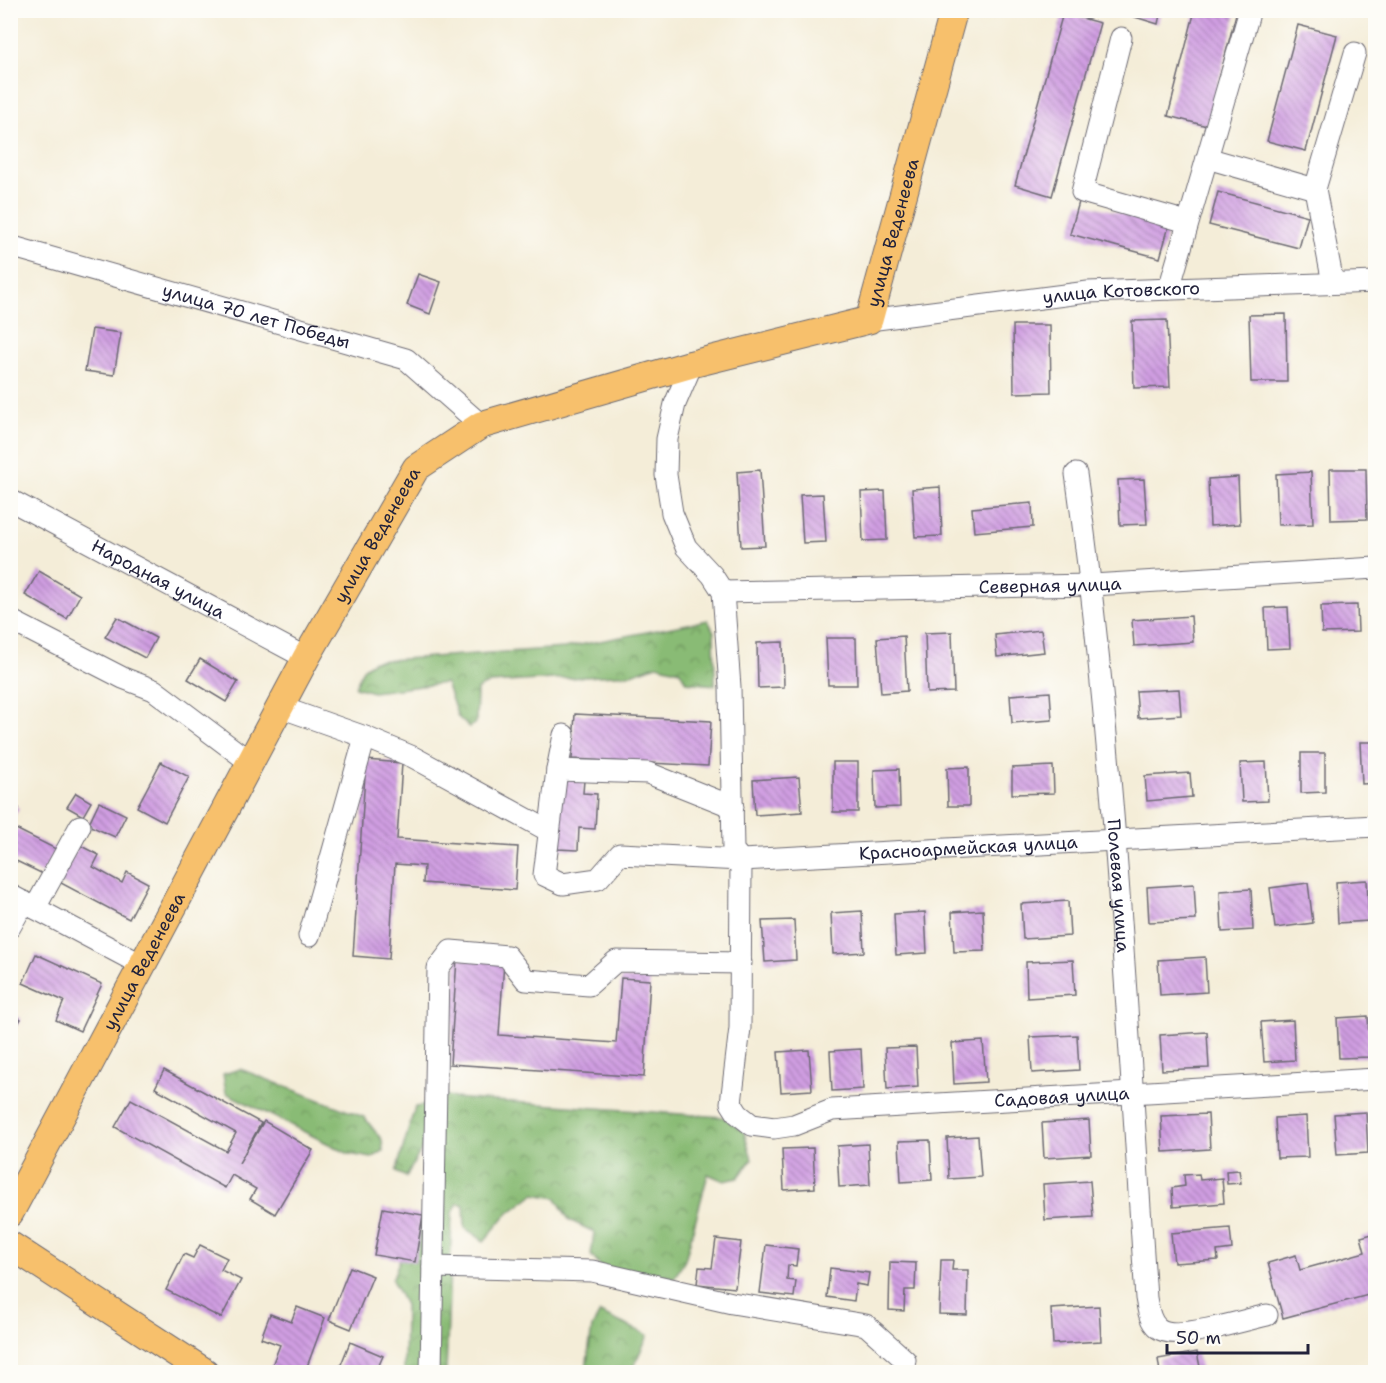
<svg xmlns="http://www.w3.org/2000/svg" width="1386" height="1383" font-family="'Shantell Sans',sans-serif">
<style>
.forest{fill:url(#forest-crowns);stroke:#566e58;stroke-width:1.5}
.building{fill:url(#building-back-hatch)}
.lines{fill:none;stroke-linecap:round;stroke-linejoin:round}
.minor-casing{stroke:#6c6972;stroke-width:23}
.major-casing{stroke:#6c6972;stroke-width:29}
.minor{stroke:#fff;stroke-width:21}
.major{stroke:#f7c06c;stroke-width:27}
.labels{text-anchor:middle;dominant-baseline:central;stroke-width:4.5;stroke-linejoin:round;paint-order:stroke}
.street-label{font-size:18px;fill:#22223b;stroke:#fdfcf7}
</style>
<defs>
<pattern id="forest-crowns" width="20" height="18" patternUnits="userSpaceOnUse" patternTransform="scale(1.5)"><rect width="20" height="18" fill="#89bb74"/><path d="M2 6a3 3 0 1 1 6 0M12 15a3 3 0 1 1 6 0" fill="none" stroke="#709860"/></pattern>
<pattern id="building-back-hatch" width="6" height="6" patternUnits="userSpaceOnUse" patternTransform="scale(1.5)"><rect width="6" height="6" fill="#d09ee2"/><path d="M-1 5l2 2M0 0l6 6M5-1l2 2" fill="none" stroke="#a880b8"/></pattern>
</defs>
<rect width="100%" height="100%" fill="#fdfcf7"/>
<filter id="ink" filterUnits="userSpaceOnUse"><feTurbulence type="fractalNoise" baseFrequency=".0167" numOctaves="2"/><feDisplacementMap in="SourceGraphic" scale="12" xChannelSelector="R" yChannelSelector="G"/><feConvolveMatrix kernelMatrix="1 2 1 2 8 2 1 2 1" color-interpolation-filters="sRGB"/></filter>
<filter id="wash" filterUnits="userSpaceOnUse"><feTurbulence type="fractalNoise" baseFrequency=".008" numOctaves="4" result="noise"/><feDisplacementMap in="SourceGraphic" scale="24" xChannelSelector="R" yChannelSelector="G"/><feGaussianBlur stdDeviation="1.35" result="paint"/><feColorMatrix in="noise" values="0 0 0 0 0 0 0 0 0 0 0 0 0 0 0 0 0 1.4 0 .05"/><feComposite in="paint" operator="in"/></filter>
<g filter="url(#wash)">
<rect width="100%" height="100%" fill="#f4edd8"/>
<g class="forest">
<path d="M708,620L714,632L715,685L686,682L680,671L657,665L631,674L490,683L477,689L476,723L469,727L458,717L446,683L373,692L355,687L363,669L374,661L564,648Z"/>
<path d="M240,1069L364,1117L382,1140L383,1151L372,1158L349,1154L226,1093L223,1074Z"/>
<path d="M442,1094L454,1098L723,1117L744,1132L752,1159L738,1178L724,1181L708,1174L685,1260L667,1290L609,1277L591,1255L594,1232L569,1220L556,1198L534,1194L505,1216L484,1241L465,1228L464,1205L458,1203L452,1214L446,1372H404L405,1305L392,1280L413,1225L443,1191L432,1142L424,1145L406,1177L396,1172L415,1107L430,1105Z"/>
<path d="M600,1313L648,1335L631,1372H589L586,1369L592,1327Z"/>
</g>
<g id="blocks">
<g class="building">
<path d="M1112,10H1161L1158,24Z"/>
<path d="M1195,10H1237L1207,126L1168,116Z"/>
<path d="M1063,13L1100,23L1052,196L1015,185Z"/>
<path d="M1298,25L1337,35L1306,151L1267,141Z"/>
<rect x="1373" y="153" width="3" height="36"/>
<path d="M1218,192L1308,216L1299,248L1209,225Z"/>
<path d="M1079,202L1169,226L1160,258L1070,234Z"/>
<path d="M418,274L441,282L430,314L407,305Z"/>
<path d="M1373,310H1376V349H1374Z"/>
<path d="M1286,314L1287,382H1251L1249,315Z"/>
<path d="M1167,320L1170,387L1134,388L1132,321Z"/>
<path d="M1013,325H1050L1051,392L1014,393Z"/>
<path d="M92,329L121,333L114,375L85,371Z"/>
<path d="M1330,469H1366L1367,519L1331,520Z"/>
<path d="M760,470L765,546L741,547L737,472Z"/>
<path d="M1311,472L1313,524L1278,525L1276,474Z"/>
<path d="M1238,477L1240,524L1210,526L1208,479Z"/>
<path d="M1144,479L1147,524L1120,525L1118,480Z"/>
<path d="M940,487L942,536L915,537L912,489Z"/>
<path d="M885,491L887,540L863,541L861,492Z"/>
<path d="M823,494L826,542L803,543L800,495Z"/>
<path d="M1032,503L1033,527L974,532L972,508Z"/>
<path d="M39,571L80,595L67,619L25,595Z"/>
<path d="M1357,605L1358,632L1322,633L1321,606Z"/>
<path d="M1288,607L1290,648L1267,649L1265,608Z"/>
<path d="M1191,616L1193,642L1134,646L1132,620Z"/>
<path d="M117,617L156,638L145,658L105,637Z"/>
<path d="M1041,630L1044,652L997,657L995,635Z"/>
<path d="M952,632L954,692L927,693L925,633Z"/>
<path d="M904,636L907,691L881,693L877,638Z"/>
<path d="M826,638H856L857,685H828Z"/>
<path d="M783,642L784,687L758,688L757,643Z"/>
<path d="M200,659L238,682L226,702L188,679Z"/>
<path d="M1179,689L1181,715L1138,718L1136,691Z"/>
<path d="M1050,692L1052,720L1012,723L1010,695Z"/>
<path d="M575,714L711,721L708,766L572,759Z"/>
<path d="M1360,742H1376V783L1362,784Z"/>
<path d="M1301,753H1325V792L1301,793Z"/>
<path d="M366,760L402,763L397,839L518,847L515,890L423,883L424,866L395,864L389,959L353,956Z"/>
<path d="M161,762L189,777L165,822L137,807Z"/>
<rect x="833" y="762" width="25" height="50"/>
<path d="M1266,762L1268,801L1242,802L1240,763Z"/>
<path d="M1053,766L1054,793L1012,794V768Z"/>
<path d="M969,767V806H948L947,768Z"/>
<path d="M899,769L900,807L875,808L874,770Z"/>
<path d="M1190,773L1192,797L1147,801L1145,776Z"/>
<path d="M799,777L802,812L755,815L753,780Z"/>
<path d="M561,779L584,780L583,793L597,794L595,829L579,828L578,850L557,849Z"/>
<path d="M76,793L91,802L83,816L67,807Z"/>
<path d="M99,802L126,815L115,837L88,825Z"/>
<path d="M10,803L19,808L10,824Z"/>
<path d="M14,828L56,849L43,874L10,858V835Z"/>
<path d="M79,845L99,855L93,867L122,883L127,872L148,883L129,919L59,882Z"/>
<path d="M1367,880L1369,921L1338,923L1336,882Z"/>
<path d="M1308,883L1313,923L1275,928L1270,888Z"/>
<path d="M1194,884L1196,920L1149,922L1147,887Z"/>
<path d="M1251,889L1253,930L1222,932L1220,891Z"/>
<path d="M1068,901L1070,936L1023,939L1021,904Z"/>
<path d="M983,910L985,951L954,952L952,912Z"/>
<path d="M862,911L864,952L833,954L831,913Z"/>
<path d="M925,912L927,953L896,955L894,914Z"/>
<path d="M794,920L796,960L765,962L762,921Z"/>
<path d="M36,954L102,984L80,1031L56,1020L64,1001L23,983Z"/>
<path d="M1205,957L1207,992L1160,995L1158,960Z"/>
<path d="M457,958L504,962L499,1035L616,1043L621,978L650,980L644,1077L450,1064Z"/>
<path d="M1073,960L1075,995L1027,998L1026,962Z"/>
<path d="M10,1013L21,1019L10,1036Z"/>
<path d="M1368,1016L1370,1057L1339,1058L1337,1018Z"/>
<path d="M1293,1020L1295,1060L1264,1062L1261,1022Z"/>
<path d="M1207,1032L1209,1068L1162,1070L1160,1035Z"/>
<path d="M1077,1035L1079,1070L1032,1073L1030,1037Z"/>
<path d="M983,1041L986,1082L954,1084L952,1043Z"/>
<path d="M916,1047L918,1087L887,1089L885,1048Z"/>
<path d="M861,1049L863,1089L832,1091L830,1051Z"/>
<path d="M809,1050L812,1090L781,1092L778,1052Z"/>
<path d="M164,1070L261,1123L239,1163L264,1121L313,1150L275,1214L250,1199L256,1189L232,1175L225,1188L115,1127L131,1099L226,1151L236,1133L155,1088Z"/>
<path d="M1366,1112L1368,1153L1337,1155L1334,1114Z"/>
<path d="M1208,1114L1210,1149L1163,1152L1161,1116Z"/>
<path d="M1306,1116L1308,1157L1277,1158L1275,1118Z"/>
<path d="M1089,1120L1091,1155L1044,1158L1042,1123Z"/>
<path d="M978,1136L981,1177L949,1179L947,1138Z"/>
<path d="M930,1140L932,1180L901,1182L899,1141Z"/>
<path d="M868,1144L870,1185L839,1187L837,1146Z"/>
<path d="M813,1148L815,1188L784,1190L782,1149Z"/>
<path d="M1239,1170L1241,1183L1227,1184L1226,1171Z"/>
<path d="M1199,1174L1200,1180L1222,1178L1224,1203L1173,1207L1172,1188L1185,1186L1184,1175Z"/>
<path d="M1090,1181L1093,1217L1045,1220L1043,1184Z"/>
<path d="M383,1208L423,1215L415,1262L374,1255Z"/>
<path d="M1230,1228L1232,1249L1217,1251L1218,1260L1174,1263L1171,1233Z"/>
<path d="M1376,1233V1293L1283,1318L1268,1263L1296,1255L1300,1270L1365,1252L1361,1237Z"/>
<path d="M716,1239L741,1242L735,1288L697,1284L699,1267L712,1268Z"/>
<path d="M200,1245L227,1258L221,1270L241,1280L221,1318L166,1290L184,1254L193,1258Z"/>
<path d="M766,1245L798,1249L796,1266L788,1265L787,1280L796,1281L794,1297L760,1293Z"/>
<path d="M941,1260H953L952,1270H968L967,1315L939,1314Z"/>
<path d="M890,1262L916,1263L915,1290H905L904,1311L889,1310Z"/>
<path d="M350,1267L373,1276L351,1329L329,1320Z"/>
<path d="M830,1268L869,1273L867,1286L856,1284L854,1301L827,1297Z"/>
<path d="M1099,1306L1101,1341L1053,1344L1051,1309Z"/>
<path d="M297,1307L325,1318L305,1372H277L270,1370L280,1345L261,1338L270,1314L291,1322Z"/>
<path d="M350,1342L383,1356L376,1372H353L340,1367Z"/>
<path d="M1197,1352L1201,1372H1160L1158,1359Z"/>
</g>
</g>
</g>
<g filter="url(#ink)">
<use href="#blocks" fill-opacity="0" stroke="#6c6972" stroke-width="1.5"/>
<g class="lines">
<defs>
<g id="minor">
<path d="M1248,17L1207,158L1315,189"/>
<path d="M1121,38L1082,192L1187,222"/>
<path id="s1" d="M10,246L406,359L481,425"/>
<path d="M1333,283L1315,189L1355,53"/>
<path d="M1169,289L1207,158"/>
<path id="s2" d="M869,320L1088,292L1376,282"/>
<path id="s3" d="M692,364L675,404L667,439L666,475L672,513L686,547L712,575L723,592L730,687L733,850L741,860L740,1028L731,1103L738,1114L752,1125L774,1128L794,1125L832,1110L1376,1079"/>
<path id="s4" d="M1076,474C1115,747 1127,1023 1146,1298C1148,1308 1149,1321 1158,1328C1175,1342 1245,1320 1267,1315"/>
<path id="s5" d="M10,500L306,658"/>
<path id="s6" d="M723,592L1092,585L1376,568"/>
<path d="M10,620L123,678L154,690L251,763"/>
<path d="M280,707L365,737L309,936"/>
<path id="s7" d="M564,735L557,770L544,875L563,884L598,879L620,854L741,860L1376,826"/>
<path d="M365,737L413,757L549,831"/>
<path d="M557,770L648,773L733,807"/>
<path d="M10,895L144,966"/>
<path d="M35,908L80,826"/>
<path d="M10,927L24,902"/>
<path d="M433,1267L592,1271L732,1303L866,1325L905,1360L903,1372"/>
<path d="M431,1372L438,968L451,951L507,956L526,980L589,985L616,961L741,963"/>
</g>
<g id="major">
<path id="s8" d="M10,1213L306,658L416,468L481,425L692,364L869,320L954,10"/>
<path d="M10,1245L205,1372"/>
</g>
</defs>
<use href="#minor" class="minor-casing"/>
<use href="#major" class="major-casing"/>
<use href="#minor" class="minor"/>
<use href="#major" class="major"/>
</g>
</g>
<g class="labels">
<g class="street-label">
<text stroke="none"><textPath href="#s8" startOffset="1419">улица Веденеева</textPath></text>
<text stroke="none"><textPath href="#s2" startOffset="254">улица Котовского</textPath></text>
<text stroke="none"><textPath href="#s1" startOffset="256">улица 70 лет Победы</textPath></text>
<text stroke="none"><textPath href="#s8" startOffset="771">улица Веденеева</textPath></text>
<text stroke="none"><textPath href="#s5" startOffset="168">Народная улица</textPath></text>
<text stroke="none"><textPath href="#s6" startOffset="327">Северная улица</textPath></text>
<text stroke="none"><textPath href="#s7" startOffset="580">Красноармейская улица</textPath></text>
<text stroke="none"><textPath href="#s4" startOffset="414">Полевая улица</textPath></text>
<text stroke="none"><textPath href="#s8" startOffset="285">улица Веденеева</textPath></text>
<text stroke="none"><textPath href="#s3" startOffset="1108">Садовая улица</textPath></text>
</g>
</g>
<rect width="1386" height="1383" fill="none" stroke="#fdfcf7" stroke-width="36"/>
<path d="M1167 1344v9h141v-9" fill="none" stroke="#22223b" stroke-width="3"/>
<text x="1176" y="1344" font-size="18" fill="#22223b" stroke="#fdfcf7" stroke-width="4.5" paint-order="stroke">50 m</text>
</svg>
